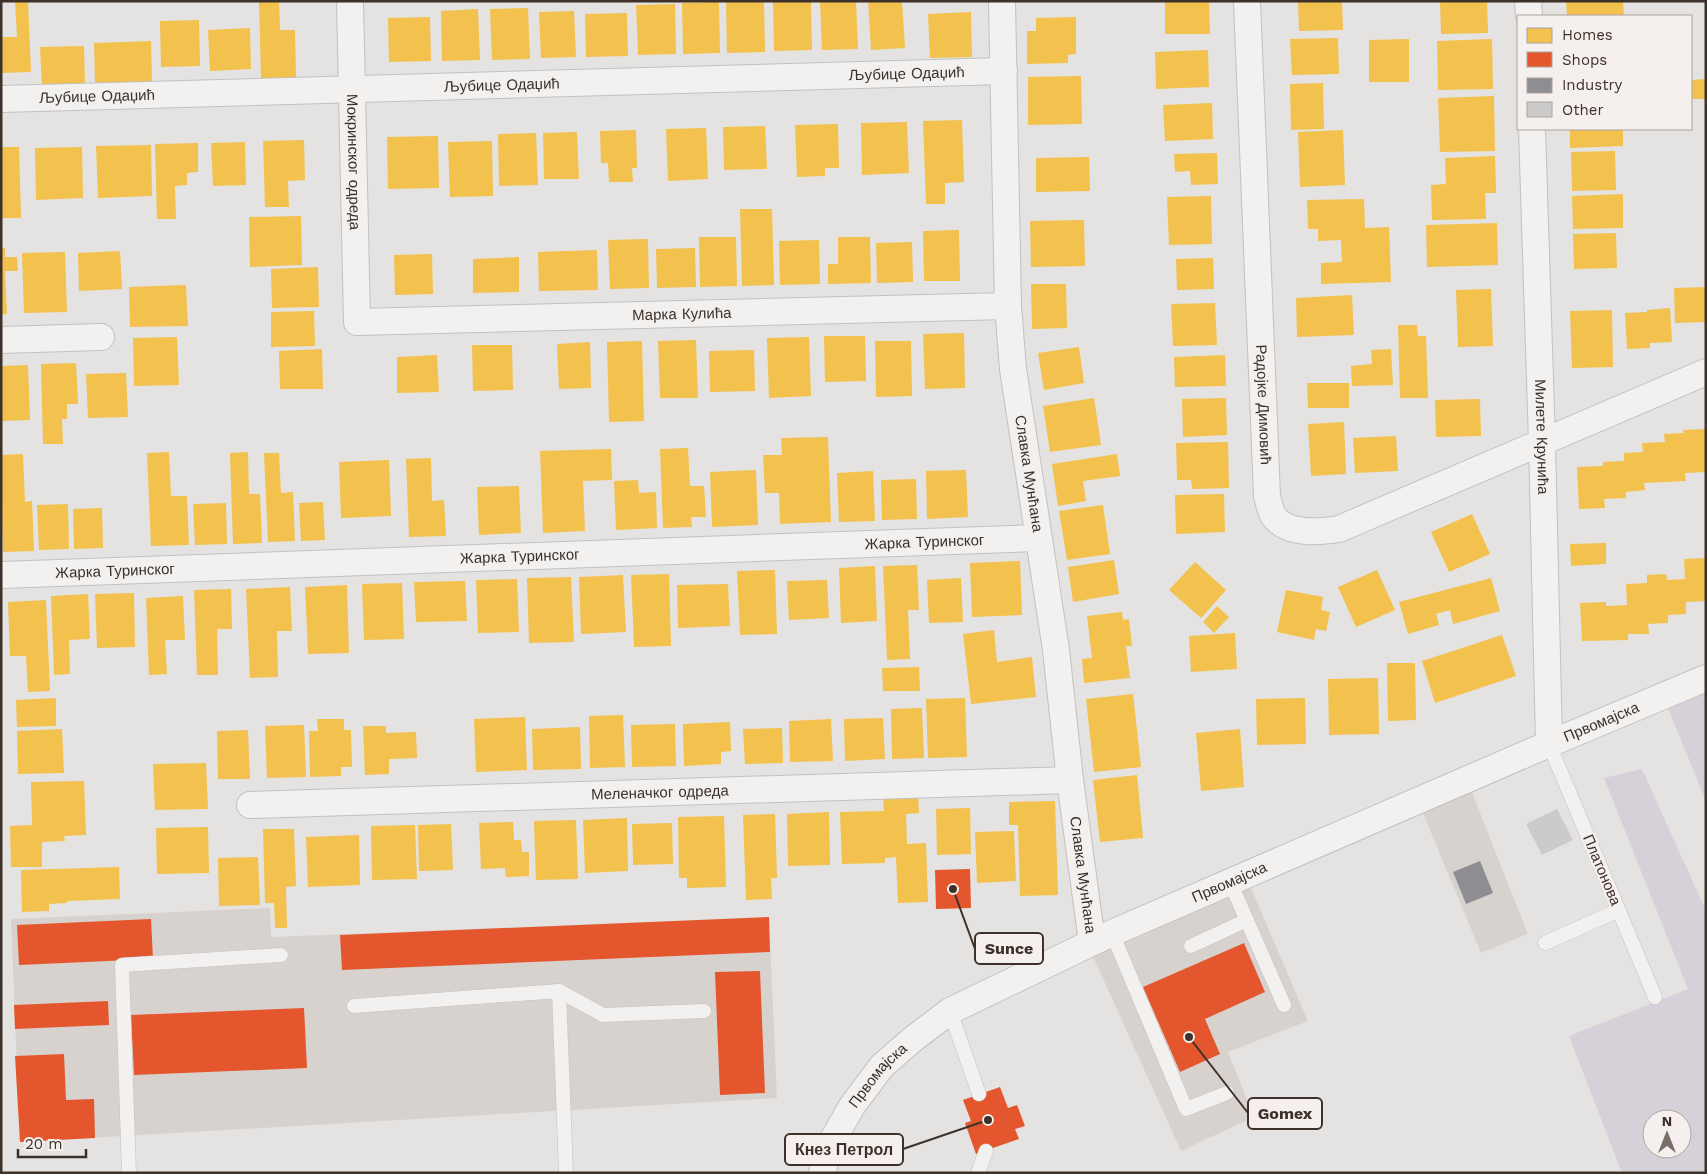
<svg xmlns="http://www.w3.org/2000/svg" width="1707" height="1174" font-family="'Work Sans',sans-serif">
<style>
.built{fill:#d8d2cf}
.green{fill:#d6d0d8;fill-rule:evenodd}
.homes{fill:#f2c14e}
.shops{fill:#e4572e}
.industry{fill:#8d8d92}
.building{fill:#cdcbc9}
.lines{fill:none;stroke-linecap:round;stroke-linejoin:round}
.lane-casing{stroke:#c3c1bf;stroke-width:15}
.street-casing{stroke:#c3c1bf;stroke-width:28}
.lane{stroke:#f2f1f0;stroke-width:14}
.street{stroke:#f2f1f0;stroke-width:26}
.labels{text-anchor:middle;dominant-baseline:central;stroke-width:5;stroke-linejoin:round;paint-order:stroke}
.street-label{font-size:15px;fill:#3d3129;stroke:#f5f0ee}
.leader{fill:none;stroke:#3d3129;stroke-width:2}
.callout-dot{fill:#3d3129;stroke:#f5f0ee;stroke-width:2}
.callout{fill:#f5f0ee;stroke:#3d3129;stroke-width:2}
.callout-label{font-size:16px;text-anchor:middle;font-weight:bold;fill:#3d3129}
</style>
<rect width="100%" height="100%" fill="#e5e3e1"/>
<g class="built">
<path d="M1471,790L1528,934L1481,953L1422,811Z"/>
<path d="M1248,881L1308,1021L1228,1052L1254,1117L1181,1151L1091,952Z"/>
<path d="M270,908L271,937L769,917L777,1098L20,1142L11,919Z"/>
</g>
<g class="green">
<path d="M1706,690V801L1668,708Z"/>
<path d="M1642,769L1706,911V1173H1622L1569,1036L1688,989L1604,778ZM1652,1119H1682V1149H1652Z"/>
</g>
<g class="homes">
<path d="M15,1H28L31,72L1,73V37H17Z"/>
<path d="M259,1H279L280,30H295L296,78L261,79Z"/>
<path d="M764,1L765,52L727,53L726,2Z"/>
<path d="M773,1H811L812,50L774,51Z"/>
<path d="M820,1H856L858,49L822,50Z"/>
<path d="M868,1H902L905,48L871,50Z"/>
<path d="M1165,1H1209L1210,34H1165Z"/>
<path d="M1298,1H1342L1343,30L1299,31Z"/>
<path d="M1440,1H1487L1488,33L1441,34Z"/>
<path d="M1566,1H1623L1624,16H1567Z"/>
<path d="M719,2L720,53L683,54L682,3Z"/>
<path d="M675,4L676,54L638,55L636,5Z"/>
<path d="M528,8L530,59L492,60L490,9Z"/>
<path d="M478,9L480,60L442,61L441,11Z"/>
<path d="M574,11L576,57L541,58L539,12Z"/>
<path d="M971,12L972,57L930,58L928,14Z"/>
<path d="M627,13L628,56L586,57L585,14Z"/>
<path d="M430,17L431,61L389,62L388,18Z"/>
<path d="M1076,17V54L1068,55V63L1027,64V31H1036V18Z"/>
<path d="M199,20L200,66L161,67L160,21Z"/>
<path d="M250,28L251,69L210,71L208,30Z"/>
<path d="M1338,38L1339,74L1292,75L1290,39Z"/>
<path d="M1409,39V82H1369V40Z"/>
<path d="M1492,39L1493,89L1438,90L1437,41Z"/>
<path d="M151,41L152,82L95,84L94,43Z"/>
<path d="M84,46L85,84L42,86L40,47Z"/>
<path d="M1208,50L1209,87L1156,89L1155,52Z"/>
<path d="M1081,76L1082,124L1028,125V77Z"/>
<path d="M1706,79V99H1691V80Z"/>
<path d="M1323,83L1324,129L1291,130L1290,84Z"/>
<path d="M1494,96L1495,151L1440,152L1438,98Z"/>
<path d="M1212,103L1213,139L1165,141L1163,105Z"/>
<path d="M962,120L964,182L945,183V204H926L923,121Z"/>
<path d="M907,122L909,173L862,175L861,123Z"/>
<path d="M838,124L839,168H825V176L797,177L795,125Z"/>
<path d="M765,126L767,169L724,170L723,127Z"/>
<path d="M706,128L708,179L668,181L666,129Z"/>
<path d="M1570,129H1623V146L1570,148Z"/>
<path d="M636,130L637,168H632L633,182H609L608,163H601L600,131Z"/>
<path d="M1343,130L1345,185L1300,187L1298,132Z"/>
<path d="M577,132L579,179H544L543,133Z"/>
<path d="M536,133L538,185L499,186L498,134Z"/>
<path d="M438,136L439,188L388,189L387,137Z"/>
<path d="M304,140L305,180L288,181L289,207H265L263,141Z"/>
<path d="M492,141L493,196L450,197L448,142Z"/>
<path d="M245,142L246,185L213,186L211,143Z"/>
<path d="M198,143V172L187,173V185L175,186L176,219H157L155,144Z"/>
<path d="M151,145L152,196L98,198L96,146Z"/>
<path d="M1,147H19L21,218H1Z"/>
<path d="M82,147L83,198L36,200L35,148Z"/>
<path d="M1615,151L1616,190L1572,191L1571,152Z"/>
<path d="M1217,153L1218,184L1191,185L1190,171L1175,172L1174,154Z"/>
<path d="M1495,156L1496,193H1485L1486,219L1432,220L1431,185L1446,184L1445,158Z"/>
<path d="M1089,157L1090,191L1036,192V158Z"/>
<path d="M1623,194V228L1573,229L1572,196Z"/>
<path d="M1211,196L1212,244L1169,245L1167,197Z"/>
<path d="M1364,199L1365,228L1389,227L1391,282L1321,284V263L1342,262L1341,240L1318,241V229H1308L1307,200Z"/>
<path d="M740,209H772L774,285L742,286Z"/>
<path d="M301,216L302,265L250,267L249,217Z"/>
<path d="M1084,220L1085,266L1031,267L1030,221Z"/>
<path d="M1497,223L1498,265L1427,267L1426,225Z"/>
<path d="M959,230L960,281H924L923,231Z"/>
<path d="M1616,233L1617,268L1574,269L1573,234Z"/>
<path d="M699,237H736L737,286L700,287Z"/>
<path d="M838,237H870L871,283L828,284V264H838Z"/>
<path d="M648,239L649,288L610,289L608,240Z"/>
<path d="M819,240L820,284L780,285L779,241Z"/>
<path d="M912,242L913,282L877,283L876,243Z"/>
<path d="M1,248H5V257H17L18,271H5L7,314H1Z"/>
<path d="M695,248L696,287L657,288L656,249Z"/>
<path d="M597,250L598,290L539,291L538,252Z"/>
<path d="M120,251L122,289L79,291L78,253Z"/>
<path d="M65,252L67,312L24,313L22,253Z"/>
<path d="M432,254L433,294L395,295L394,255Z"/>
<path d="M519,257V292L473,293V259Z"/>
<path d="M1213,258L1214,289L1177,290L1176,259Z"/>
<path d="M318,267L319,307L272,308L271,269Z"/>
<path d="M1031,284H1066L1067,328L1032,329Z"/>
<path d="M186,285L188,326L130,327L129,287Z"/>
<path d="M1706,287V322L1675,323L1674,288Z"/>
<path d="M1491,289L1493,346L1458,347L1456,290Z"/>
<path d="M1352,295L1354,335L1297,337L1296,298Z"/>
<path d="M1215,303L1217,345L1173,346L1171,304Z"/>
<path d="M1670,308L1672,342L1650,343V348L1627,349L1625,313L1647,312V310Z"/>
<path d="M1612,310L1613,367L1572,368L1570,311Z"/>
<path d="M314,311L315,346L271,347V312Z"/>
<path d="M1398,325H1417L1418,336H1426L1428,398H1400Z"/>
<path d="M964,333L965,388L925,389L923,334Z"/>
<path d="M824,336H865L866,381L825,382Z"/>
<path d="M177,337L179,385L134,386L133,338Z"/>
<path d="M809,337L811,396L769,398L767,338Z"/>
<path d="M696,340L698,398H660L658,341Z"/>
<path d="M642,341L644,421L609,422L607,342Z"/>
<path d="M875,341H911L912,396L876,397Z"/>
<path d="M590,342L591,388L559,389L557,344Z"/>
<path d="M472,345H512L513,390L473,391Z"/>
<path d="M1079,347L1084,383L1044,390L1038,353Z"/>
<path d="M322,349L323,389H280L279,351Z"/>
<path d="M1391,349L1393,385L1352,386L1351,366L1372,364L1371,350Z"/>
<path d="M754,350L755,391L710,392L709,351Z"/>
<path d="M437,355L439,392L397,393V357Z"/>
<path d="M1225,355L1226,386L1175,387L1174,357Z"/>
<path d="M76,363L78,404H67V419H62L63,444H43L41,364Z"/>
<path d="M28,365L30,420L1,421V366Z"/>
<path d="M126,373L128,417L88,418L86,374Z"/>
<path d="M1307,383H1349V408H1308Z"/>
<path d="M1094,398L1101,445L1050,452L1043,406Z"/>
<path d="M1226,398L1227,435L1183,437L1182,399Z"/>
<path d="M1480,399L1481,436L1436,437L1435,400Z"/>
<path d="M1344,422L1346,474L1311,476L1308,424Z"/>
<path d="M1705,429L1706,472L1685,473L1686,481L1644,483L1645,490L1626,492V498L1604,499L1605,508L1579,509L1577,467L1603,466V462L1624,461V453L1643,452L1642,443L1665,442L1664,434L1684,433L1683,430Z"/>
<path d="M1396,436L1398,471L1355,473L1353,438Z"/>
<path d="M828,437L831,522L780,524L779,493H765L763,455H782L781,438Z"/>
<path d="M1228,442L1229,488L1192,489L1191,480H1177L1176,443Z"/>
<path d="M688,448L690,486H704L706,517H691L692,527L663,528L660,449Z"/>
<path d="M611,449L612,480L583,481L585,531L543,533L540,451Z"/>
<path d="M169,452L171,496H187L189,545L151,546L147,453Z"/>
<path d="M248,452L249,494H260L262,543L233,544L230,453Z"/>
<path d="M264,453H279L281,493L293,492L295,541L268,542Z"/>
<path d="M23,454L25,502L32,501L34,551L3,552L1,455Z"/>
<path d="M1117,454L1120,476L1083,481L1086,501L1058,506L1052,464Z"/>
<path d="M431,458L432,501L444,500L446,536L409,537L406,459Z"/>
<path d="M389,460L391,516L341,518L339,462Z"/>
<path d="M756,470L758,525L712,527L710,472Z"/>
<path d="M966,470L968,517L927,519L926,471Z"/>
<path d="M873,471L875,521L839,522L837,473Z"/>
<path d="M916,479L917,519L882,520L881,480Z"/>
<path d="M638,480L639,493L656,492L657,528L616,530L614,481Z"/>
<path d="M519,486L521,533L479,535L477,487Z"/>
<path d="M1224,494L1225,532L1176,534L1175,495Z"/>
<path d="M323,502L325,540L301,541L299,503Z"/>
<path d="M226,503L227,544L195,545L193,504Z"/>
<path d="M68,504L69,549L39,550L37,505Z"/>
<path d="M1103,505L1110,554L1067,560L1059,511Z"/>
<path d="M102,508L103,548L74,549L73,509Z"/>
<path d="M1472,514L1490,554L1449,572L1431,532Z"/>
<path d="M1606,543V564L1571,566L1570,544Z"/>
<path d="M1706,558V601L1686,602V614L1668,615V623L1648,624L1649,634H1628V640L1582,641L1580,603L1606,602V606L1627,605L1626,584L1647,583V575L1666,574L1667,580L1685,579L1684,559Z"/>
<path d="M1114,560L1119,594L1073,602L1068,567Z"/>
<path d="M1020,561L1022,615L972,617L970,563Z"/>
<path d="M1195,562L1226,590L1201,618L1169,590Z"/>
<path d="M917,565L919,610H908L910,659L887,660L883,566Z"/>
<path d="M875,566L877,621L841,623L839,568Z"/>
<path d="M775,570L777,634L740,635L737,571Z"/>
<path d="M1377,570L1395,610L1356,627L1338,587Z"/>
<path d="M669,574L671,646L634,647L631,575Z"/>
<path d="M623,575L626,632L581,634L579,577Z"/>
<path d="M571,577L574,642L529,643L527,578Z"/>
<path d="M961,578L963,622L929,623L927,580Z"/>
<path d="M1491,578L1500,611L1453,624L1450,610L1436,614L1439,625L1408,634L1399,602Z"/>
<path d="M517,579L519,632L478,633L476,580Z"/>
<path d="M827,580L829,618L789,620L787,581Z"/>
<path d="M465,581L467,621L416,622L414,582Z"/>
<path d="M402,583L404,639L364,640L362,584Z"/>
<path d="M728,584L730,626L678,628L677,585Z"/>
<path d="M347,585L349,653L308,654L305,587Z"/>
<path d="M290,587L292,631H277L278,677L250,678L246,589Z"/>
<path d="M231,589L232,629H217L218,675H197L194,590Z"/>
<path d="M1286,590L1323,597L1321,610L1330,612L1326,631L1316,629L1314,640L1277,632Z"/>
<path d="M134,593L135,647L97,648L95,594Z"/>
<path d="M88,594L90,639L69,640L70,674L54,675L51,596Z"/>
<path d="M183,596L185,640H165L167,674L149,675L146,598Z"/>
<path d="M46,600L50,691L28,692L26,656H10L8,602Z"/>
<path d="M1217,606L1229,617L1214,633L1203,622Z"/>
<path d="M1122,612L1123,620L1129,619L1132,646H1126L1130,678L1084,683L1082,659L1092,658L1087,616Z"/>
<path d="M994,630L997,662L1032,657L1036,697L971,704L963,634Z"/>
<path d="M1235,633L1237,669L1191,672L1189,636Z"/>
<path d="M1502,635L1516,676L1435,703L1422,661Z"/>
<path d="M1387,663H1415L1416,720L1388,721Z"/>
<path d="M919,667L920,691H883L882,668Z"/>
<path d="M1378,678L1379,734L1329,735L1328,679Z"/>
<path d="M1133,694L1141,767L1094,772L1086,699Z"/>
<path d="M56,698V726L17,727L16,700Z"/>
<path d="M965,698L967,757L928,758L926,699Z"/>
<path d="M1305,698L1306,744L1257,745L1256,699Z"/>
<path d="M922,708L924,758L892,759L891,709Z"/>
<path d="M623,715L625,767L590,768L589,716Z"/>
<path d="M525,717L527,770L476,772L474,719Z"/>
<path d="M883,718L885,759L845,761L844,719Z"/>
<path d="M317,719H344V730H351L352,767H341V776L310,777L309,731H318Z"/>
<path d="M831,719L833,761L790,762L789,721Z"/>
<path d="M730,722L731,751L721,752V764L684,766L683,724Z"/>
<path d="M675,724L676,766L632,767L631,725Z"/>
<path d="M304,725L306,777L267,778L265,726Z"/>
<path d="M363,726H386V733L416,732L417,758L389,759V774L365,775Z"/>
<path d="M580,727L581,769L533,770L532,729Z"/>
<path d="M782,728L783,763L745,764L743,729Z"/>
<path d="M62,729L64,773L18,774L17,731Z"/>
<path d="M1240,729L1244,787L1201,791L1196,733Z"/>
<path d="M248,730L250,779H218L217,731Z"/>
<path d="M206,763L208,809L155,810L153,764Z"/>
<path d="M1137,775L1143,838L1100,842L1093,780Z"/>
<path d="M84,781L86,835L64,836L65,841L42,842V867H11L10,826L32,825L31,782Z"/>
<path d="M918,793L919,813L906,814L907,844L926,843L928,902L898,903L896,857L885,858V863L842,864L840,812L884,811L883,794Z"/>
<path d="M1055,801L1058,895L1020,896L1018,825H1009V802Z"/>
<path d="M970,808L971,854L937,855L936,809Z"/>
<path d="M829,812L830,865L788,866L787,814Z"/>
<path d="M775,814L777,878H771L772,899L746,900L743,815Z"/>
<path d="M724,816L726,887L687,888V878H679L678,817Z"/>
<path d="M627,818L628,871L585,873L583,820Z"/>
<path d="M576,820L578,879L536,880L534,821Z"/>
<path d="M513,822L514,840H521L522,852H529V876L506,877L505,868L481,869L479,823Z"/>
<path d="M672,823L673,864L633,865L632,824Z"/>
<path d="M451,824L453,870L419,871L418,825Z"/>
<path d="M415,825L417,879L372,880L371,826Z"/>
<path d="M208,827L209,873L157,874L156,828Z"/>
<path d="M263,829H294L296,886L286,887L287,928H275L274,903H265Z"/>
<path d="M1014,831L1016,881L977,883L975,832Z"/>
<path d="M359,835L360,885L308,887L306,837Z"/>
<path d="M258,857L260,905L219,906L218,858Z"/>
<path d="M119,867L120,899L67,901V903L49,904V911L22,912L21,870Z"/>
</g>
<g class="shops">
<path d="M970,869L971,908L936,909L935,870Z"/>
<path d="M769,917L770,952L342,970L340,935Z"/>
<path d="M151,919L153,959L19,965L17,925Z"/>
<path d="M1244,943L1265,992L1205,1019L1220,1054L1180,1072L1143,987Z"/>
<path d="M760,971L765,1093L720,1095L715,972Z"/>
<path d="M108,1001L109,1025L15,1029L14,1005Z"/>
<path d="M304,1008L307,1068L134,1075L131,1015Z"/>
<path d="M64,1054L66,1100L94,1099L95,1138L20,1142L15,1056Z"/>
<path d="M1000,1087L1008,1108L1017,1105L1025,1126L1015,1129L1019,1139L976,1154L965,1123L971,1121L963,1100Z"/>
</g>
<path class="industry" d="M1480,861L1493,893L1466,904L1453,872Z"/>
<path class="building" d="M1557,809L1573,840L1542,855L1526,824Z"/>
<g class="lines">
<defs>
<g id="lane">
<path d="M1549,744L1655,997"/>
<path d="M1230,882L1284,1005"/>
<path d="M1112,933L1186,1109L1227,1093"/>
<path d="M1545,943L1619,910"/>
<path d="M1191,946L1247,920"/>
<path d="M559,991L566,1173"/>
<path d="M354,1006L559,991L603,1015L704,1011"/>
<path d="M950,1011L979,1094"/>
<path d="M129,1173L122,965L281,955"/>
<path d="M978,1173L986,1151"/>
</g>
<g id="street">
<path id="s1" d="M350,1L357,322L1008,306"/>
<path id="s2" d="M1002,1L1008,306L1013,369L1056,650L1070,780L1092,942"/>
<path id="s3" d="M1247,1L1267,496C1269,503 1270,512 1275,518C1290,535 1320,532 1339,529L1706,372"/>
<path d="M1528,1L1529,16"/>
<path id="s4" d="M1,99L1004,71"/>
<path id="s5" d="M1532,129L1542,442L1549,744"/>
<path d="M1,340L101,337"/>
<path id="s6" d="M1,575L1038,538"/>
<path id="s7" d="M250,805L1070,780"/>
<path id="s8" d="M822,1173L831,1143L852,1106L882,1066L913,1039L950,1011L1112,933L1549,744L1706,678"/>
</g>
</defs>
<use href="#lane" class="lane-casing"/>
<use href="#street" class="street-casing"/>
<use href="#lane" class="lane"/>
<use href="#street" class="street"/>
</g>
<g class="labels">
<g class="street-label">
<text stroke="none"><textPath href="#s4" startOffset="906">Љубице Одаџић</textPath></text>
<text stroke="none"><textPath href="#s4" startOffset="501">Љубице Одаџић</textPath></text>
<text stroke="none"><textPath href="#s4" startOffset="96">Љубице Одаџић</textPath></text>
<text stroke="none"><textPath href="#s1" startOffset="161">Мокринског одреда</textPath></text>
<text stroke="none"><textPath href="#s1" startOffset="646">Марка Кулића</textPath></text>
<text stroke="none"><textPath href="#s3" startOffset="404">Радојке Димовић</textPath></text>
<text stroke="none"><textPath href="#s5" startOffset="308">Милете Крунића</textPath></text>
<text stroke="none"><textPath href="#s2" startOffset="474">Славка Мунћана</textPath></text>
<text stroke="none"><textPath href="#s6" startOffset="924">Жарка Туринског</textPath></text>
<text stroke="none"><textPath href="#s6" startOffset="519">Жарка Туринског</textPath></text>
<text stroke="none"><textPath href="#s6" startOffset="114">Жарка Туринског</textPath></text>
<text stroke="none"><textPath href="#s8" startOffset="924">Првомајска</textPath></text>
<text stroke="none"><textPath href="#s7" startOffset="410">Меленачког одреда</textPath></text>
<text transform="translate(1602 870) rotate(67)">Платонова</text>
<text stroke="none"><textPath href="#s2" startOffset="879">Славка Мунћана</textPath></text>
<text stroke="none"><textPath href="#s8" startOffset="519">Првомајска</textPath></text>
<text stroke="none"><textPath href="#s8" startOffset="114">Првомајска</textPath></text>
</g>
</g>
<path class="leader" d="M953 889L975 949M1189 1037L1248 1113M988 1120L903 1149"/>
<g class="callout-dot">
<circle cx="953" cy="889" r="5"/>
<circle cx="1189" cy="1037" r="5"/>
<circle cx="988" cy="1120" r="5"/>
</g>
<g class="callout">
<rect x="975" y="933" width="68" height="31" rx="5"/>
<rect x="1248" y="1098" width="74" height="31" rx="5"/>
<rect x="785" y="1134" width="118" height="31" rx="5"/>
</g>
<g class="callout-label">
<text x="1009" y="954">Sunce</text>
<text x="1285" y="1119">Gomex</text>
<text x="844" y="1155">Кнез Петрол</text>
</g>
<rect width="1707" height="1174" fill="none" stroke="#3d3129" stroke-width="5"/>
<rect x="1517" y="15" width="175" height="115" fill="#f5f0ee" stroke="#aba49f"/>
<rect x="1527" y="28" width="25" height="15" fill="#f2c14e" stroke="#aba49f"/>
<text x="1562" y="40" font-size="15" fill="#3d3129">Homes</text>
<rect x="1527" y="52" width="25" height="15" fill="#e4572e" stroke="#aba49f"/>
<text x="1562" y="65" font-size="15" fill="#3d3129">Shops</text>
<rect x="1527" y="78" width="25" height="15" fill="#8d8d92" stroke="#aba49f"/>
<text x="1562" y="90" font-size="15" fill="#3d3129">Industry</text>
<rect x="1527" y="102" width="25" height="15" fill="#cdcbc9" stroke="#aba49f"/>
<text x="1562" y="115" font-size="15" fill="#3d3129">Other</text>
<g transform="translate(1667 1134)"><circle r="24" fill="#f5f0ee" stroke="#aba49f"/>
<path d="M0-4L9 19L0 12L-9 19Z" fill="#786f69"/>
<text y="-8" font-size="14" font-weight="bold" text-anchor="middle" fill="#3d3129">N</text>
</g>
<path d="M18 1149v8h68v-8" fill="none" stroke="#3d3129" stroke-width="2.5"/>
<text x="25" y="1149" font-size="15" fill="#3d3129" stroke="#f5f0ee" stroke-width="4" paint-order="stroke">20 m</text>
</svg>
